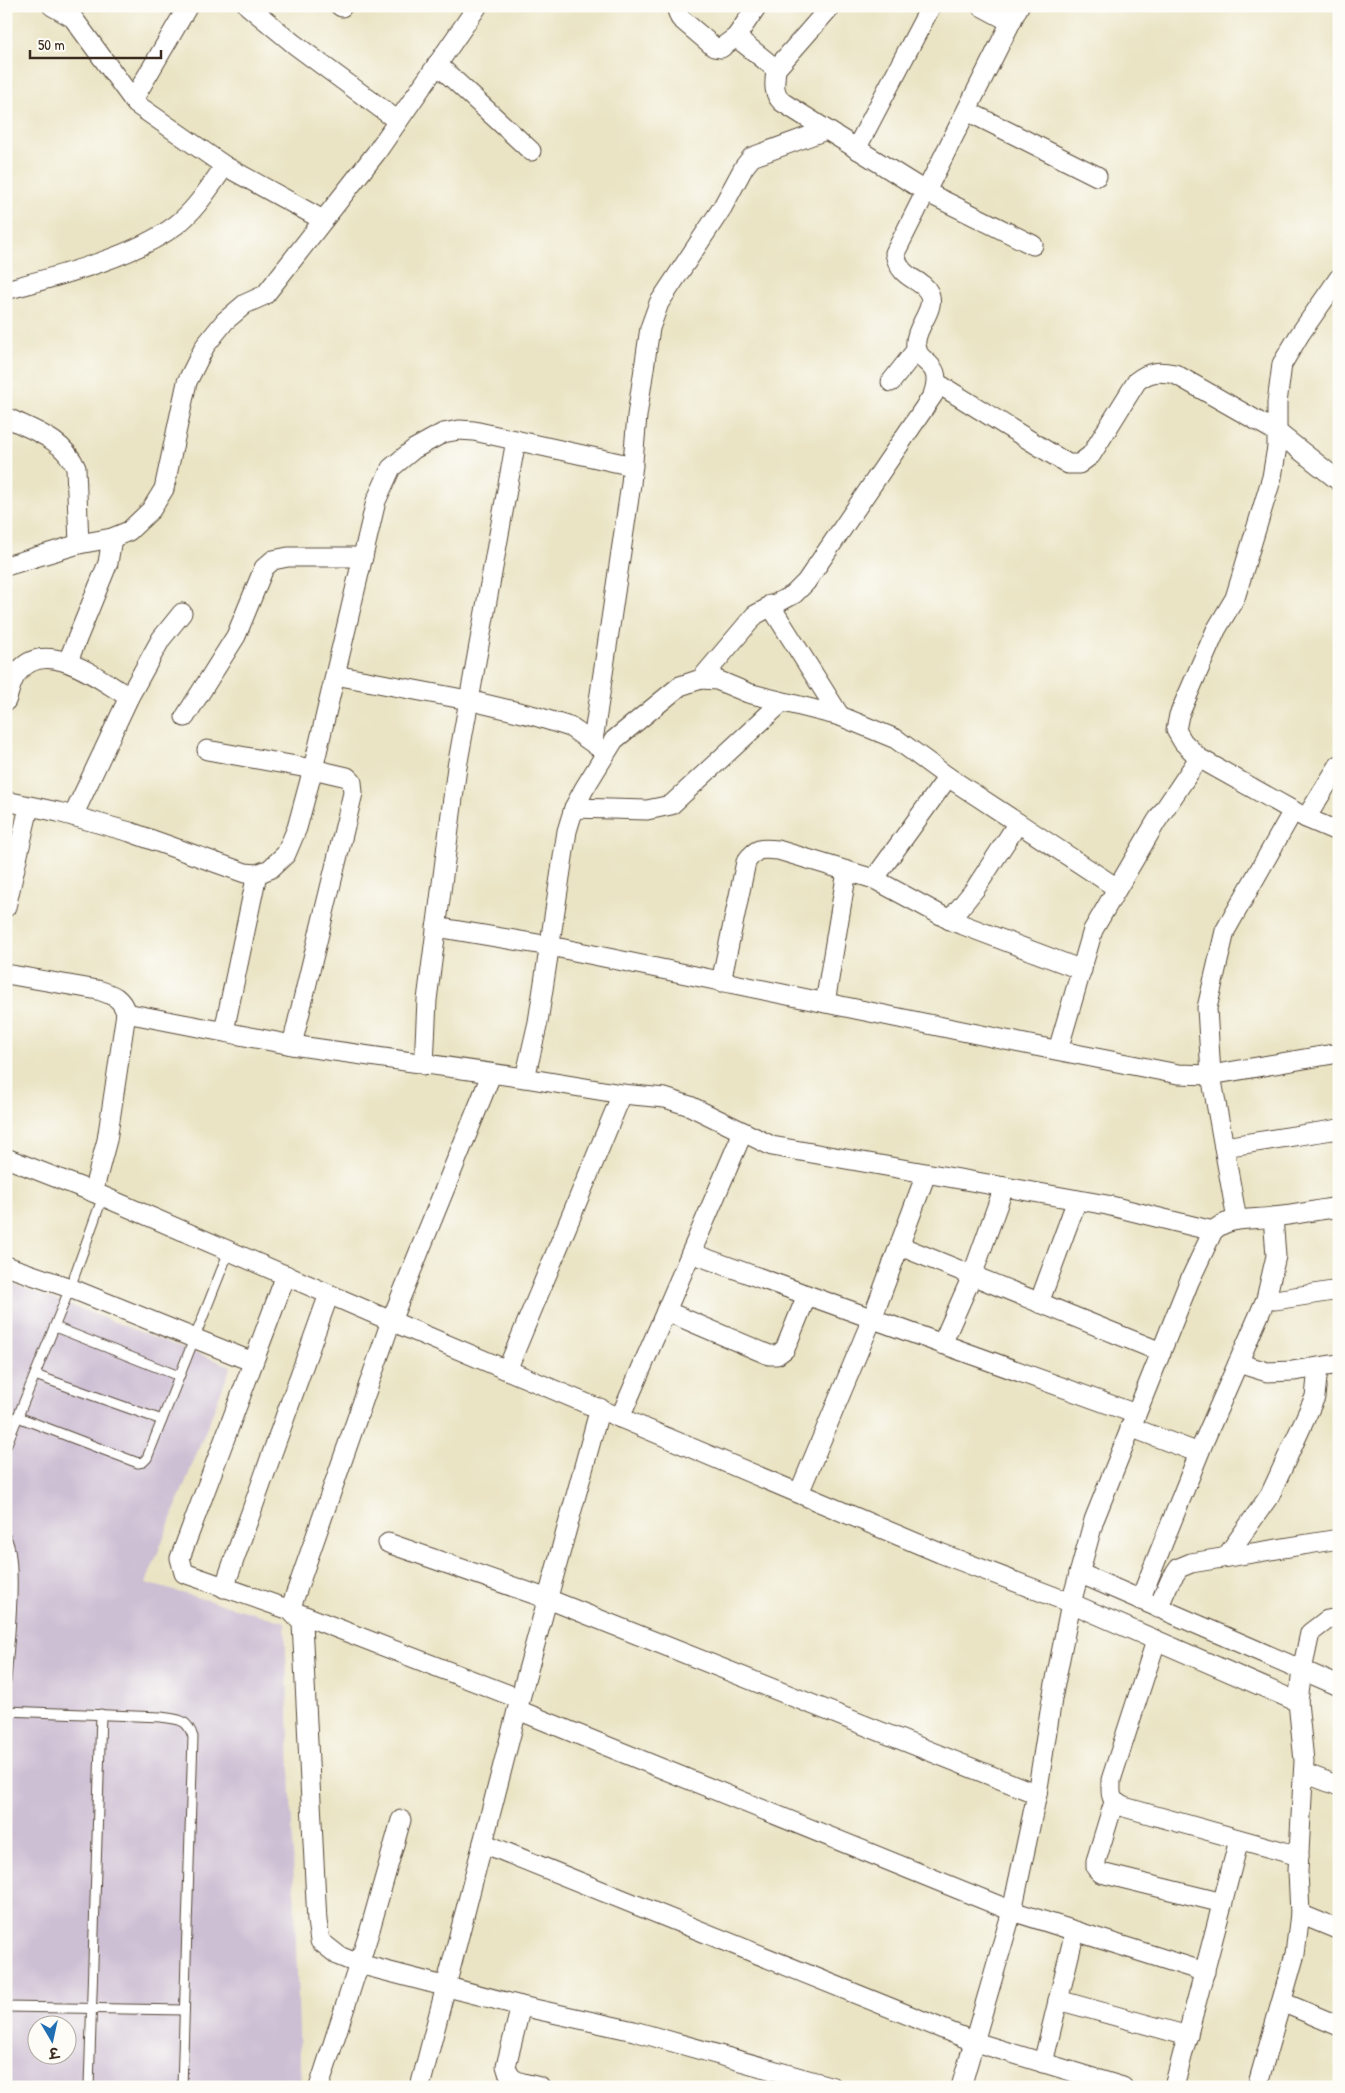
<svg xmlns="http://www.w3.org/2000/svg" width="1345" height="2093" font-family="'Patrick Hand','Playpen Sans Deva',sans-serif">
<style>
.industrial{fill:#ccbed3;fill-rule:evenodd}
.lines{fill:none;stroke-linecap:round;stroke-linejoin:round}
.lane-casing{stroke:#554637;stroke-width:11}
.street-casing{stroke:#554637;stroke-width:21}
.lane{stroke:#fff;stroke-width:9}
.street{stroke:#fff;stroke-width:19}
</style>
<rect width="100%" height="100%" fill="#fdfcf7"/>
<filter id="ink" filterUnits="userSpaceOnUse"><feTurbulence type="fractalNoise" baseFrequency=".02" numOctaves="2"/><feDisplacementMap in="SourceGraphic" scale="10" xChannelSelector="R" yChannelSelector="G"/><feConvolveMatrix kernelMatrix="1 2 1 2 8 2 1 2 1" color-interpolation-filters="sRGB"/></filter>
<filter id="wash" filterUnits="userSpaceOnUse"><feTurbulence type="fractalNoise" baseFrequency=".0096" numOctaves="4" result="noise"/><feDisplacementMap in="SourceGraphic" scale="20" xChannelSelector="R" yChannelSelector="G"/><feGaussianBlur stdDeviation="1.12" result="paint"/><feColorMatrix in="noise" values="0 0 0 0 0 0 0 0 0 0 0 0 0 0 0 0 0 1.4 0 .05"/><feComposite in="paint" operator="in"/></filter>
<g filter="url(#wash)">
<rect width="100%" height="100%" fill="#eae4c4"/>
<path class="industrial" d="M6,1281L231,1366L146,1583L285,1622L301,2087H6ZM38,2026H68V2056H38Z"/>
</g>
<g filter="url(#ink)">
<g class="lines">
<defs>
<g id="lane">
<path d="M55,1327L179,1376"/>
<path d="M35,1375L162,1420"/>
<path d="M18,1417L138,1463L143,1462L147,1458L229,1251"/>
<path d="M6,1446L70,1288L103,1196"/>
<path d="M6,1538C19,1560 8,1651 6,1681"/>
<path d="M6,1711L161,1717C179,1720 187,1718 193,1737L182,2087"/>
<path d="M6,2007L184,2010"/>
<path d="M89,2087L101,1714"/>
</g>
<g id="street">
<path d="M52,6L73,18L136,104L225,166L323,220"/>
<path d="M248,6L294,44L398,121"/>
<path d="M340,6L342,7"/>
<path d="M679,6L677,10L680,18L714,47L721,48L736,37"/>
<path d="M757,6L736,37L776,69C775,82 772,92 782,102L926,192L1033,245"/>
<path d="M981,6L1011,22"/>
<path d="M437,64L531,151"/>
<path d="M776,69L831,6"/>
<path d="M133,100L188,6"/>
<path d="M967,111L1097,176"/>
<path d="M856,149L931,6"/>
<path d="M1339,278L1300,334L1282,364L1277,403V447L1272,477L1235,598L1216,630L1179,715L1176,730L1183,742L1199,758L1306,818L1339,832"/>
<path d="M6,290C58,276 134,257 176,225C196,210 210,186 225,166"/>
<path d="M891,382L917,349"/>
<path d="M937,383L1068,464H1079L1091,455L1137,381C1150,371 1159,371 1175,374L1277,432L1339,481"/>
<path d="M10,419C35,431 64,440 76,468L79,544"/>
<path d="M6,566L79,544L112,538L129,531L151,510L164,489L187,382L205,346L225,321L245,304L265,295L376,153L477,7"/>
<path d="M770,605L840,716"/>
<path d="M68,661L108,563L112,538"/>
<path d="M335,675L468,700L535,716L570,727L601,749"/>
<path d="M701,679L755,615L794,594L806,582L933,395C946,358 913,366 916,341C917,325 936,309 929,293C921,277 900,281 895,253L1019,6"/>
<path d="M6,701C9,693 11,682 16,675C44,634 100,680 129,697"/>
<path d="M185,717L236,636L264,568L273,560L288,557H363"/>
<path d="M593,741L631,484L637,416L650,328L659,303L722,208L744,167L752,157L826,130"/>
<path d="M207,750L313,769L347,777L352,782L353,793L292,1045"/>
<path d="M6,801L58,812L130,832L245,873L257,874L270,869L286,854L297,828L313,769L376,501L391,468L414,449L443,433L459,430L474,431L633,466"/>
<path d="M574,808L647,810L671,805L782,702"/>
<path d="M73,816L129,697L161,639L182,613"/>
<path d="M1306,818L1339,765"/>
<path d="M874,879L948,777"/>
<path d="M6,907L29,807"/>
<path d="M950,920L975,889L1018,823"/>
<path d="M436,927L550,946L1030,1045L1178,1074L1211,1075L1339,1053"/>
<path d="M6,974L98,990C113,995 121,997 126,1013L107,1140L93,1192"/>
<path d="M721,982L746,862C756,848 760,848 778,850L874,879L950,920L1082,970"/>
<path d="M825,1003L847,871"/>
<path d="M126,1013L292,1045L525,1078L538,1022L567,831L574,808L584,789L614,740L680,686L701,679L717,680L748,693L840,716L896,739L948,777L1117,888"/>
<path d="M224,1031L257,874"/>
<path d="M1058,1050L1093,930L1156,822L1199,758"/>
<path d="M424,1065L427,1000L457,767L516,440"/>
<path d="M491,1075L391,1321L290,1610L302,1623L317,1921L320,1941L339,1956L359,1964L521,2006L634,2031L833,2087"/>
<path d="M525,1078L622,1094L665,1098L690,1106L772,1146L1107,1205L1213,1231"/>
<path d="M1224,1147L1339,1129"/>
<path d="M6,1158L93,1192L391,1321L940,1553L1071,1603L1298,1702"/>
<path d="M1237,1220L1211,1075L1207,1008L1225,931L1293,811"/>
<path d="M900,1246L1161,1352"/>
<path d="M691,1253L1136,1414"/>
<path d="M6,1266L70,1288L253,1362"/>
<path d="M286,1275L180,1558L184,1573L290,1610L520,1699"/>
<path d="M1266,1299L1275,1300L1339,1290"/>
<path d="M1039,1303L1077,1200"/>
<path d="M666,1311L769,1355H777L785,1349L807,1295"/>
<path d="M942,1344L972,1276L1004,1187"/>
<path d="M1238,1363L1267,1372L1293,1371L1339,1364"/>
<path d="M507,1370L622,1094"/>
<path d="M620,1418L743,1132"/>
<path d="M1130,1427L1199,1453"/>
<path d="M799,1493L872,1319L926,1174"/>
<path d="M388,1543L548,1599L1037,1794"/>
<path d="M1226,1557L1270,1495L1315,1397L1318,1368"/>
<path d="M1079,1573L1339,1686"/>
<path d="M224,1588L329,1294"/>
<path d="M1140,1600L1204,1441L1266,1299L1276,1256L1273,1217"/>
<path d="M1158,1608L1170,1581L1179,1568L1191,1563L1339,1539"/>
<path d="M1156,1641L1111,1780C1111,1796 1109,1799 1124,1807L1299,1856"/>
<path d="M518,1710L1012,1911L1205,1972"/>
<path d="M1304,1773L1339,1786"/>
<path d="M1114,1802L1096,1861V1868L1101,1873L1223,1903"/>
<path d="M483,1843L975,2042L1123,2087"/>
<path d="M1300,1914L1339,1930"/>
<path d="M1058,2000L1188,2036"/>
<path d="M1282,2002L1339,2026"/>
<path d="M521,2006L506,2066C510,2084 523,2082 540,2087"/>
<path d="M1043,2063L1075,1931"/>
<path d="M319,2087L369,1933L401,1820"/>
<path d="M420,2087L520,1699L600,1408"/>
<path d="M961,2087L1012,1911L1037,1794L1052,1699L1071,1603L1094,1520L1189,1282L1213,1231C1228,1216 1254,1220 1273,1217C1295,1215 1317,1210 1339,1207"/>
<path d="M1174,2087L1239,1840"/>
<path d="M1257,2087L1295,1954L1300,1914L1298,1871L1304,1761L1298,1702L1302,1670L1310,1633L1327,1620L1339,1618"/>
</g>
</defs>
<use href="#lane" class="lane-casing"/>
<use href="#street" class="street-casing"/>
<use href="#lane" class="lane"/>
<use href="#street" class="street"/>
</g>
</g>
<rect width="1345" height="2093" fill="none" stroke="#fdfcf7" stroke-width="25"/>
<g transform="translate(52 2040) rotate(171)"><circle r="24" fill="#fdfcf7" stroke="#afa8a0"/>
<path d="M0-4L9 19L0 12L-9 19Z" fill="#1f6fb2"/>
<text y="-8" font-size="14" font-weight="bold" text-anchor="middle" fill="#3b2a1e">उ</text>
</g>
<path d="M30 50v8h131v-8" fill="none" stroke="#3b2a1e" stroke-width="2.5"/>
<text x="38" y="50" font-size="15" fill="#3b2a1e" stroke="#fdfcf7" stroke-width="4" paint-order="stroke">50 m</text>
</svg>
